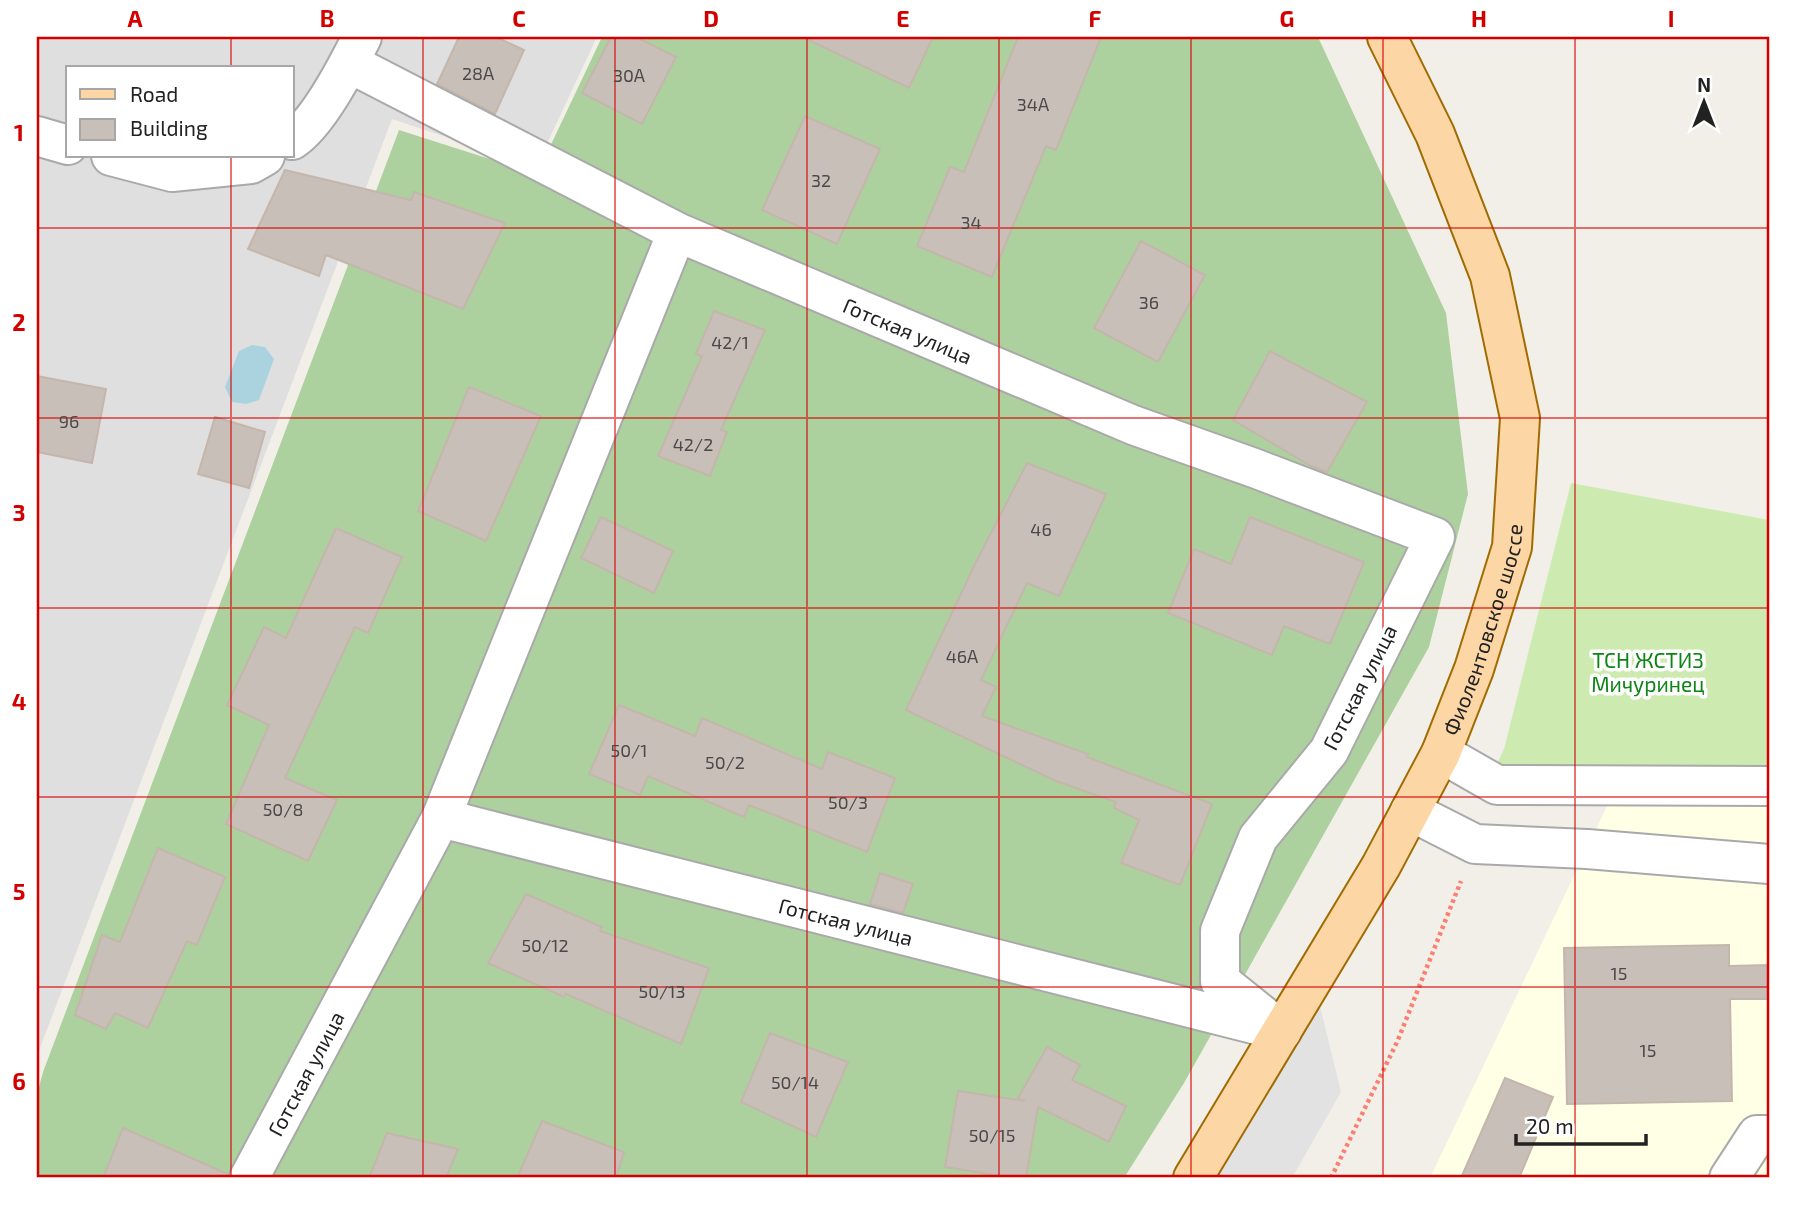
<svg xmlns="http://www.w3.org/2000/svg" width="1806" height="1215" font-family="'Exo 2',sans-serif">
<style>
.residential{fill:#e0dfdf;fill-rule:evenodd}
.education{fill:#ffffe5}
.grass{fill:#cdebb0}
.forest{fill:#add19e}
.parking{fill:#e2e2e2}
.water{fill:#aad3df}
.building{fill:#c7bfb8;stroke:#c4b6ab;stroke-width:2}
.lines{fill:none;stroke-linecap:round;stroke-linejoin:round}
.minor-casing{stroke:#a9a9a9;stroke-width:42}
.major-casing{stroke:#a06b00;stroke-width:42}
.path{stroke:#fa8072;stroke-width:4.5;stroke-dasharray:3.5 3.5;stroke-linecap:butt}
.minor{stroke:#fff;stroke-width:38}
.major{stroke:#fcd6a4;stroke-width:38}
.grid{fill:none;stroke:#d40000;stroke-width:2;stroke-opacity:0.55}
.labels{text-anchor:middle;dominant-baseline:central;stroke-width:7;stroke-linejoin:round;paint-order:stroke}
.number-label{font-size:18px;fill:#4b4948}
.street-label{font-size:21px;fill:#222;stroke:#fff}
.park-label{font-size:21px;fill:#0c8416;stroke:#fff}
.neatline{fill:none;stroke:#d40000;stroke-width:2.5}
.grid-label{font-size:23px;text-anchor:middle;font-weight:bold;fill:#d40000}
</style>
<rect width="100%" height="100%" fill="#f2efe9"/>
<path class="residential" d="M37,37H597L536,167L392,119L37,1056ZM68,68H292V156H68Z"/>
<path class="education" d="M1609,802H1769V1178H1430Z"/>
<path class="grass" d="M1571,483L1769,520V794L1481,797L1504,749Z"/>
<path class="forest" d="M602,37H1318L1446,313L1468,494L1429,647L1184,1083L1124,1178H37V1095L43,1072L399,130L537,174Z"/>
<path class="parking" d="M1320,1006L1341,1092L1292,1178H1212Z"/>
<path class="water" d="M252,345L265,347L274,359L259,400L246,404L232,402L225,387L239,351Z"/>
<g class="building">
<path d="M459,37H496L524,50L495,114L437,84Z"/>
<path d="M611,37H636L676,57L642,124L582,93Z"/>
<path d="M802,37H933L909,88Z"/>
<path d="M1018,37H1101L1056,150L1046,146L992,277L917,246L950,167L964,172Z"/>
<path d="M805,116L880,149L837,244L762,210Z"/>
<path d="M285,170L411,200L414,192L505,223L463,309L326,255L319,276L248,249Z"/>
<path d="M1141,241L1205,275L1158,362L1094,328Z"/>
<path d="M714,311L765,330L721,430L727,432L710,476L658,456L702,356L696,354Z"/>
<path d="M1270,351L1367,402L1327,472L1311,466L1233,420Z"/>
<path d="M37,376L106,389L92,463L37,452Z"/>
<path d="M469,387L541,416L486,541L418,511Z"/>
<path d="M215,417L265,432L249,488L198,474Z"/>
<path d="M1027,463L1106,494L1059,596L1027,583L981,680L996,687L982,716L1088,754L1087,757L1212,804L1180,885L1121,863L1139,820L1114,808L1116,802L1056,781L906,710L975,564Z"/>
<path d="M601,517L673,551L654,593L581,558Z"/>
<path d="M1250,517L1364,562L1330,644L1284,626L1272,655L1168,613L1194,549L1231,564Z"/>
<path d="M336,528L402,557L368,633L355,627L285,778L337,800L308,861L226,824L269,725L227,705L264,627L286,638Z"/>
<path d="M619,705L695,736L702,718L822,769L828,752L895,778L867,852L749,805L744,817L648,776L640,795L589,774Z"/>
<path d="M158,848L225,877L197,945L187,941L148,1028L115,1013L106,1029L75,1015L102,935L120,942Z"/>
<path d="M880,873L913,884L903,913L870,904Z"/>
<path d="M526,894L602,927L600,931L709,968L681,1044L566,994L564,997L488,963Z"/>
<path d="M1729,945V966L1769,965V999H1730L1732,1101L1567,1104L1564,948Z"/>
<path d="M770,1033L848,1062L816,1137L741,1102Z"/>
<path d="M1047,1047L1080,1065L1072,1080L1126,1106L1109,1142L1038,1107L1026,1178H1013L945,1167L958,1091L1025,1101L1018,1098Z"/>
<path d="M1505,1078L1553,1097L1519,1178H1461Z"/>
<path d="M542,1121L624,1152L616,1178H517Z"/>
<path d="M123,1128L228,1174L227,1178H103Z"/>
<path d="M387,1133L458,1149L446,1178H369Z"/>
</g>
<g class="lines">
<defs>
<g id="minor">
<path id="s1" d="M349,63L677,232L1133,425L1254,468L1435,537L1329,751L1258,838L1220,931V981L1282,1031"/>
<path d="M37,136L68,145"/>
<path d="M292,140C318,124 348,65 362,37"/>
<path d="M111,156L172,172L251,164L265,156"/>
<path d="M1441,753L1497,785L1769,786"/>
<path d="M1410,811L1475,844L1587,849L1769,864"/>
<path id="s2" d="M441,818L1269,1028"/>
<path id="s3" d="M249,1178L441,818L677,232"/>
<path d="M1729,1178L1757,1135H1769"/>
</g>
<g id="major">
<path id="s4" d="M1193,1178L1381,866L1441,753L1474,669L1512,547L1520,418L1490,276L1435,134L1387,37"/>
</g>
</defs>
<use href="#minor" class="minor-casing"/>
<use href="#major" class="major-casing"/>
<path class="path" d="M1331,1178L1398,1040L1461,881"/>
<use href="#minor" class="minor"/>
<use href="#major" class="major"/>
</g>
<path class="grid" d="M231,37V68M423,37V1178M615,37V1178M807,37V1178M999,37V1178M1191,37V1178M1383,37V1178M1575,37V1178M231,156V1178M37,228H1769M37,418H1769M37,608H1769M37,797H1769M37,987H1769"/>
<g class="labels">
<g class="number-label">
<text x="478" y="73">28А</text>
<text x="629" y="75">30А</text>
<text x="1033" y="104">34А</text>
<text x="821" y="180">32</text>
<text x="971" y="222">34</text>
<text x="1149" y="302">36</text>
<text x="730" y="342">42/1</text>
<text x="69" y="421">96</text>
<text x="693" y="444">42/2</text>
<text x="1041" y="529">46</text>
<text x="962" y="656">46А</text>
<text x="629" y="750">50/1</text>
<text x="725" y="762">50/2</text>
<text x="848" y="802">50/3</text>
<text x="283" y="809">50/8</text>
<text x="545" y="945">50/12</text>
<text x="1619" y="973">15</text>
<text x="662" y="991">50/13</text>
<text x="1648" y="1050">15</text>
<text x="795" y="1082">50/14</text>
<text x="992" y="1135">50/15</text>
</g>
<g class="street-label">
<text stroke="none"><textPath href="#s1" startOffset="620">Готская улица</textPath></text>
<text stroke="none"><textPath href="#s4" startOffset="623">Фиолентовское шоссе</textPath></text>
<text transform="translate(1359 687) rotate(-63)">Готская улица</text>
<text stroke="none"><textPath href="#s2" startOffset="418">Готская улица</textPath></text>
<text stroke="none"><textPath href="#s3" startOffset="119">Готская улица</textPath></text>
</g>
<g class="park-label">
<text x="1648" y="659">ТСН ЖСТИЗ<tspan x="1648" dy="24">Мичуринец</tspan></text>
</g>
</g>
<rect width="1806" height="1215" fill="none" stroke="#ffffff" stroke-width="77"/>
<rect x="66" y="66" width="228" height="91" fill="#ffffff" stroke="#a7a7a7" stroke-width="2"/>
<rect x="80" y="89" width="35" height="10" fill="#fcd6a4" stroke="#a7a7a7" stroke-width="2"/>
<text x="130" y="102" font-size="21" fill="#222222">Road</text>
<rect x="80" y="119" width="35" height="21" fill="#c7bfb8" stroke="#a7a7a7" stroke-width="2"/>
<text x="130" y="136" font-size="21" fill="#222222">Building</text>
<g transform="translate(1704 102)" stroke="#ffffff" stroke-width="5" paint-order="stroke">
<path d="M0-5L12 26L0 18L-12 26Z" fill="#222222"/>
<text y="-10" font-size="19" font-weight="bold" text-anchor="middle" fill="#222222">N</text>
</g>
<path d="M1516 1134v10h130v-10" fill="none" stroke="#222222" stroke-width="3.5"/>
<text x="1526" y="1134" font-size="21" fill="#222222" stroke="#ffffff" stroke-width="5" paint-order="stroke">20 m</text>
<rect x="38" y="38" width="1730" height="1138" class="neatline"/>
<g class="grid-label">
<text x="135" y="27">A</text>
<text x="327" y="27">B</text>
<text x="519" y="27">C</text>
<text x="711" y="27">D</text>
<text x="903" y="27">E</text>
<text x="1095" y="27">F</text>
<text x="1287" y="27">G</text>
<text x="1479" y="27">H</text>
<text x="1671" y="27">I</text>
<text x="19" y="141">1</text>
<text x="19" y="331">2</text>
<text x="19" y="521">3</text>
<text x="19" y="710">4</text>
<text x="19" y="900">5</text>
<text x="19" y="1090">6</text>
</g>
</svg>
